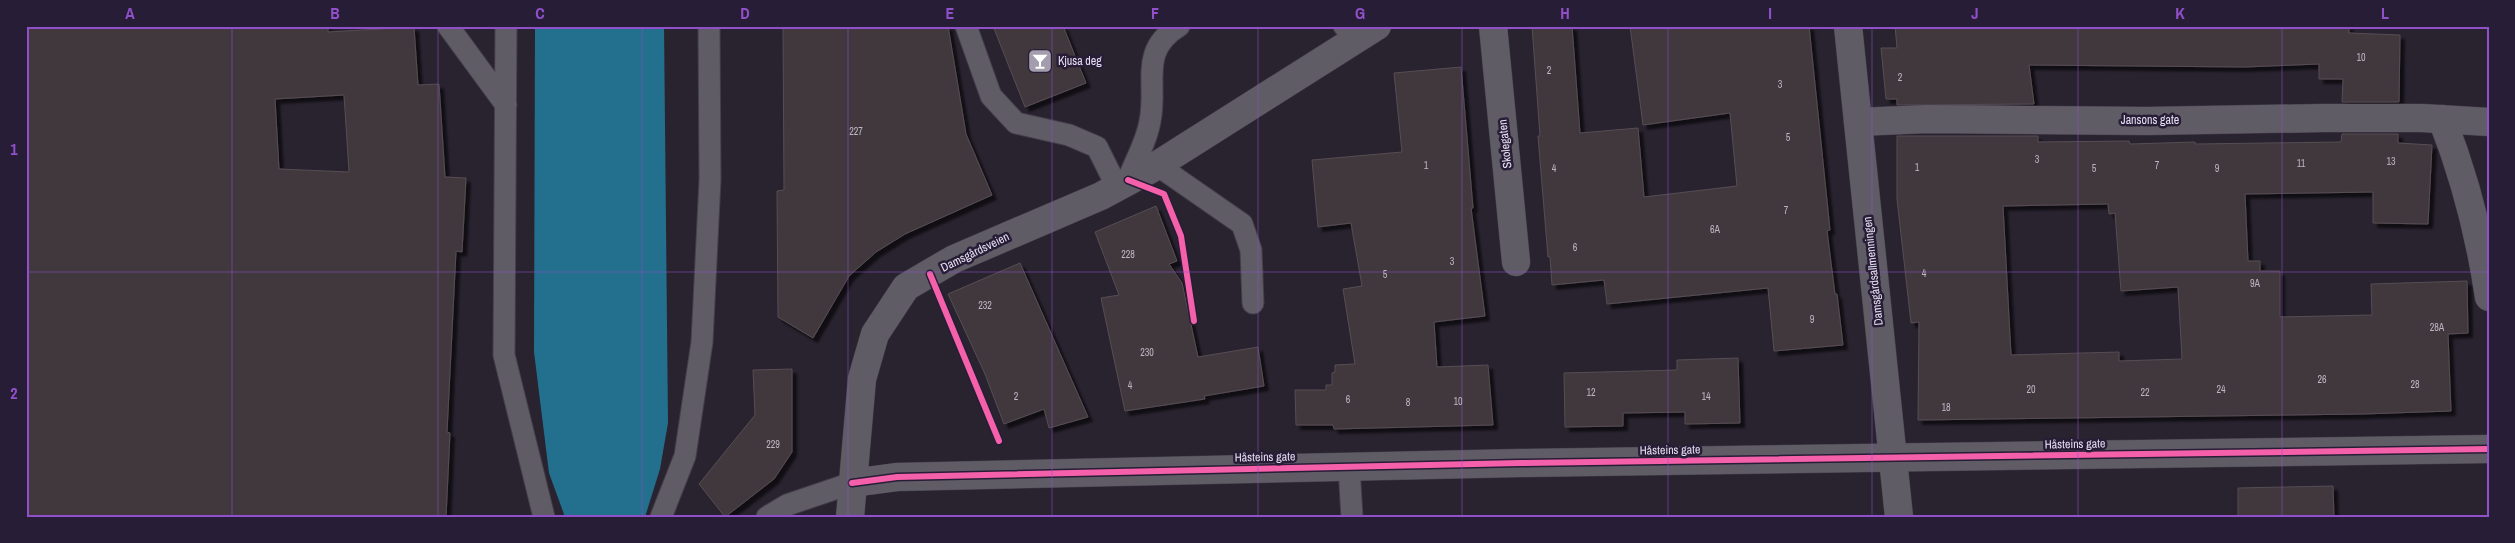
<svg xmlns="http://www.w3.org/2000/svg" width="2515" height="543" font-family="'Archivo Narrow',sans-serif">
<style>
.water{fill:#236f8e}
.building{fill:#41383e;stroke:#564d54;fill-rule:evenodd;filter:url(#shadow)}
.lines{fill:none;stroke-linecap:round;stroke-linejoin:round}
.service-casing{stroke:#443f4b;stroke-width:23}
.minor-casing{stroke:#443f4b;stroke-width:29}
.tertiary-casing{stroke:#443f4b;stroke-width:29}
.service{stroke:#605c66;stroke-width:21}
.minor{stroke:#605c66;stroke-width:28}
.tertiary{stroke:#605c66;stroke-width:28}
.cycleway-casing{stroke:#281d36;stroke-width:9}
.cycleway{stroke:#f560ab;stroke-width:6}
.grid{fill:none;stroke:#9050c9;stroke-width:1;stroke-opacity:0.55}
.labels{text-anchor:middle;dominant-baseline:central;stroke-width:5;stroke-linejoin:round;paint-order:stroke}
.number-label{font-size:10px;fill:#bdb5c4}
.poi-label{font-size:12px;fill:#e6dff1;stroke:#281d36;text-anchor:start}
.street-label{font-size:12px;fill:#e6dff1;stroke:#281d36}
.neatline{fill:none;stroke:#9050c9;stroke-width:2}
.grid-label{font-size:16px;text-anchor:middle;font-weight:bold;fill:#9050c9}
</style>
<defs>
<filter id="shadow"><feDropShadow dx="4.5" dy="4.5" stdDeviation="1" flood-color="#0009"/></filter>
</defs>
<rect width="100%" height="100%" fill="#292330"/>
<path class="water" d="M535,26H664L668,423L660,469L645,517H565L549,473L534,352Z"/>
<g class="building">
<path d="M26,26H328V32L414,27L418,85L439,84L445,177L466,178L462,252L456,251L447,432L450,433L446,517H26ZM344,95L349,172L279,169L275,99Z"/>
<path d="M783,26H948L966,134L992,195L905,234L876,252L849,276L813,338L778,317L777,191L784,190Z"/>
<path d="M993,26H1063L1086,83L1025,107Z"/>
<path d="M1532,26H1572L1580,133L1638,128L1644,197L1737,186L1730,113L1643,125L1630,26H1809L1830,230L1827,231L1835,294H1837L1843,345L1774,351L1768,288L1607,304L1604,280L1552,285L1550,257H1548L1538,136H1540Z"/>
<path d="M1895,26H2349V33L2400,35L2399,102H2342L2343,79H2319V64L2245,67L2029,65L2034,104L1897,105V99H1886L1881,48H1897Z"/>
<path d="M1461,67L1473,208H1471L1485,316L1434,322L1437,367L1488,365L1493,425L1334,429L1333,425H1296L1295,390H1326V385H1332V373L1335,372V365L1355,364L1343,289L1362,286L1351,223L1318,227L1312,160L1402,152L1394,73Z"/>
<path d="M2342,134H2398V143L2432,145L2428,224L2373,223V192L2245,194L2248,261H2260V271H2280V317L2372,315L2371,284L2467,281L2468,333L2448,334L2451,411L2362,414L1918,420L1919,322L1911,323L1897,199V136H2038V142L2129,141L2130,144L2195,142V144L2341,142ZM2108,204L2109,214L2115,213L2121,291L2178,287L2182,359L2119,361V352L2011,355L2003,206Z"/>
<path d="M1156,206L1177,261L1169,264L1182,283L1198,357L1258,347L1264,386L1204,396L1205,399L1125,411L1101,298L1119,295L1095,232Z"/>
<path d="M1020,263L1088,417L1049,428L1044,409L1004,424L985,374L948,294Z"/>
<path d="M1738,358L1740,423L1685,424V412L1623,413V426L1565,427L1564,373L1677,370V360Z"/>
<path d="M792,369V452L774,479L725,517L699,484L755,415L753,370Z"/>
<path d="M2333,486L2334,517H2238V488Z"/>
</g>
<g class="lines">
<defs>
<g id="service">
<path d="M448,26L506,105"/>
<path d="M506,26L504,355L544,517"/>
<path d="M966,26L991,96L1016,123L1069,135L1097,147L1117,187"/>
<path d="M1344,26L1374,28"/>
<path d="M1157,165L1242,224L1251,250L1253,303"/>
<path d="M1128,180C1135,161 1147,141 1150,121C1158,84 1138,51 1179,26"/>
<path d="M1349,467L1352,517"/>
<path d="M661,517L685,456L702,342L710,180L709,26"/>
<path d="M767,517L787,505L852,483"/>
</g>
<g id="minor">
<path d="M1493,26L1516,262"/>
<path d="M1848,26L1899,517"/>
<path d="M2442,119C2464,175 2480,236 2489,297"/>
<path d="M1858,122L1927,119L2147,121L2323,118H2422L2489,122"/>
<path d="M852,483L897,477L1520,463L2489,449"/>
</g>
<path id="tertiary" d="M850,517L862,379L875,334L906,287L954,259L1101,196L1151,169L1377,26"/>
</defs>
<use href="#service" class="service-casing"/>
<use href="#minor" class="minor-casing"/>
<use href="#tertiary" class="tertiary-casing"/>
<use href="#service" class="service"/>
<use href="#minor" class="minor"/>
<use href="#tertiary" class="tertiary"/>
<defs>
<g id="cycleway">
<path d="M1128,180L1164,194L1181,236L1194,321"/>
<path d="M930,274L999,441"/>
<path d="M852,483L897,477L1520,463L2489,449"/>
</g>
</defs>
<use href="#cycleway" class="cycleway-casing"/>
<use href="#cycleway" class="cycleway"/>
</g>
<path class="grid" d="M232,26V517M438,26V517M642,26V517M848,26V517M1052,26V517M1258,26V517M1462,26V517M1668,26V517M1872,26V517M2078,26V517M2282,26V517M26,272H2489"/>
<defs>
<symbol id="bar-square" viewBox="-11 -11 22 22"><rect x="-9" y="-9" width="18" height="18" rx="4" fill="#a49dad" stroke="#281d36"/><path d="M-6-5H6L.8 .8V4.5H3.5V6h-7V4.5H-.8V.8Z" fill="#fff"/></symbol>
</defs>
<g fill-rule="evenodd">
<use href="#bar-square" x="1026" y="47" width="28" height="28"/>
</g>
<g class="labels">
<g class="number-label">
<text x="2361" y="57">10</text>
<text x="1549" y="70">2</text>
<text x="1900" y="77">2</text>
<text x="1780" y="84">3</text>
<text x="856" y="131">227</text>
<text x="1788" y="137">5</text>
<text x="2037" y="159">3</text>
<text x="2391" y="161">13</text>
<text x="2301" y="163">11</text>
<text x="1426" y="165">1</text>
<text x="2157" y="165">7</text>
<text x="1917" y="167">1</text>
<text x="1554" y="168">4</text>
<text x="2094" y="168">5</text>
<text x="2217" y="168">9</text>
<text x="1786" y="210">7</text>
<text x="1715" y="229">6A</text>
<text x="1575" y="247">6</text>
<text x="1128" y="254">228</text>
<text x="1452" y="261">3</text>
<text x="1924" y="273">4</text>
<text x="1385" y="274">5</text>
<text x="2255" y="283">9A</text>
<text x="985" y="305">232</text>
<text x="1812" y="319">9</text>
<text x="2437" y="327">28A</text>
<text x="1147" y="352">230</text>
<text x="2322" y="379">26</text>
<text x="2415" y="384">28</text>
<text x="1130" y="385">4</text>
<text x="2031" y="389">20</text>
<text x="2221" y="389">24</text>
<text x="1591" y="392">12</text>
<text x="2145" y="392">22</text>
<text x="1016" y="396">2</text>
<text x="1706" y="396">14</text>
<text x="1348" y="399">6</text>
<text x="1458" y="401">10</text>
<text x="1408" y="402">8</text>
<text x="1946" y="407">18</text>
<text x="773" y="444">229</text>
</g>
<g class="poi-label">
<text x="1058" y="61">Kjusa deg</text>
</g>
<g class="street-label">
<text x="2150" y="120">Jansons gate</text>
<text transform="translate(1505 144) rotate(-96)">Skolegaten</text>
<text transform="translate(975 252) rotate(-26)">Damsgårdsveien</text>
<text transform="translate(1873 271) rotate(-96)">Damsgårdsallmenningen</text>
<text transform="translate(2075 444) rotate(-1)">Håsteins gate</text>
<text transform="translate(1670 450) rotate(-1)">Håsteins gate</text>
<text transform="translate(1265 457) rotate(-1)">Håsteins gate</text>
</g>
</g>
<rect width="2515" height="543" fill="none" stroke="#281d36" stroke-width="55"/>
<rect x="28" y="28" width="2460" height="488" class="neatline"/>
<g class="grid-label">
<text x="130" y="19">A</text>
<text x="335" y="19">B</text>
<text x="540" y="19">C</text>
<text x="745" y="19">D</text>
<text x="950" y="19">E</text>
<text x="1155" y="19">F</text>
<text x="1360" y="19">G</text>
<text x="1565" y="19">H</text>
<text x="1770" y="19">I</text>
<text x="1975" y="19">J</text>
<text x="2180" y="19">K</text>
<text x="2385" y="19">L</text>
<text x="14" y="155">1</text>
<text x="14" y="399">2</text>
</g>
</svg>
